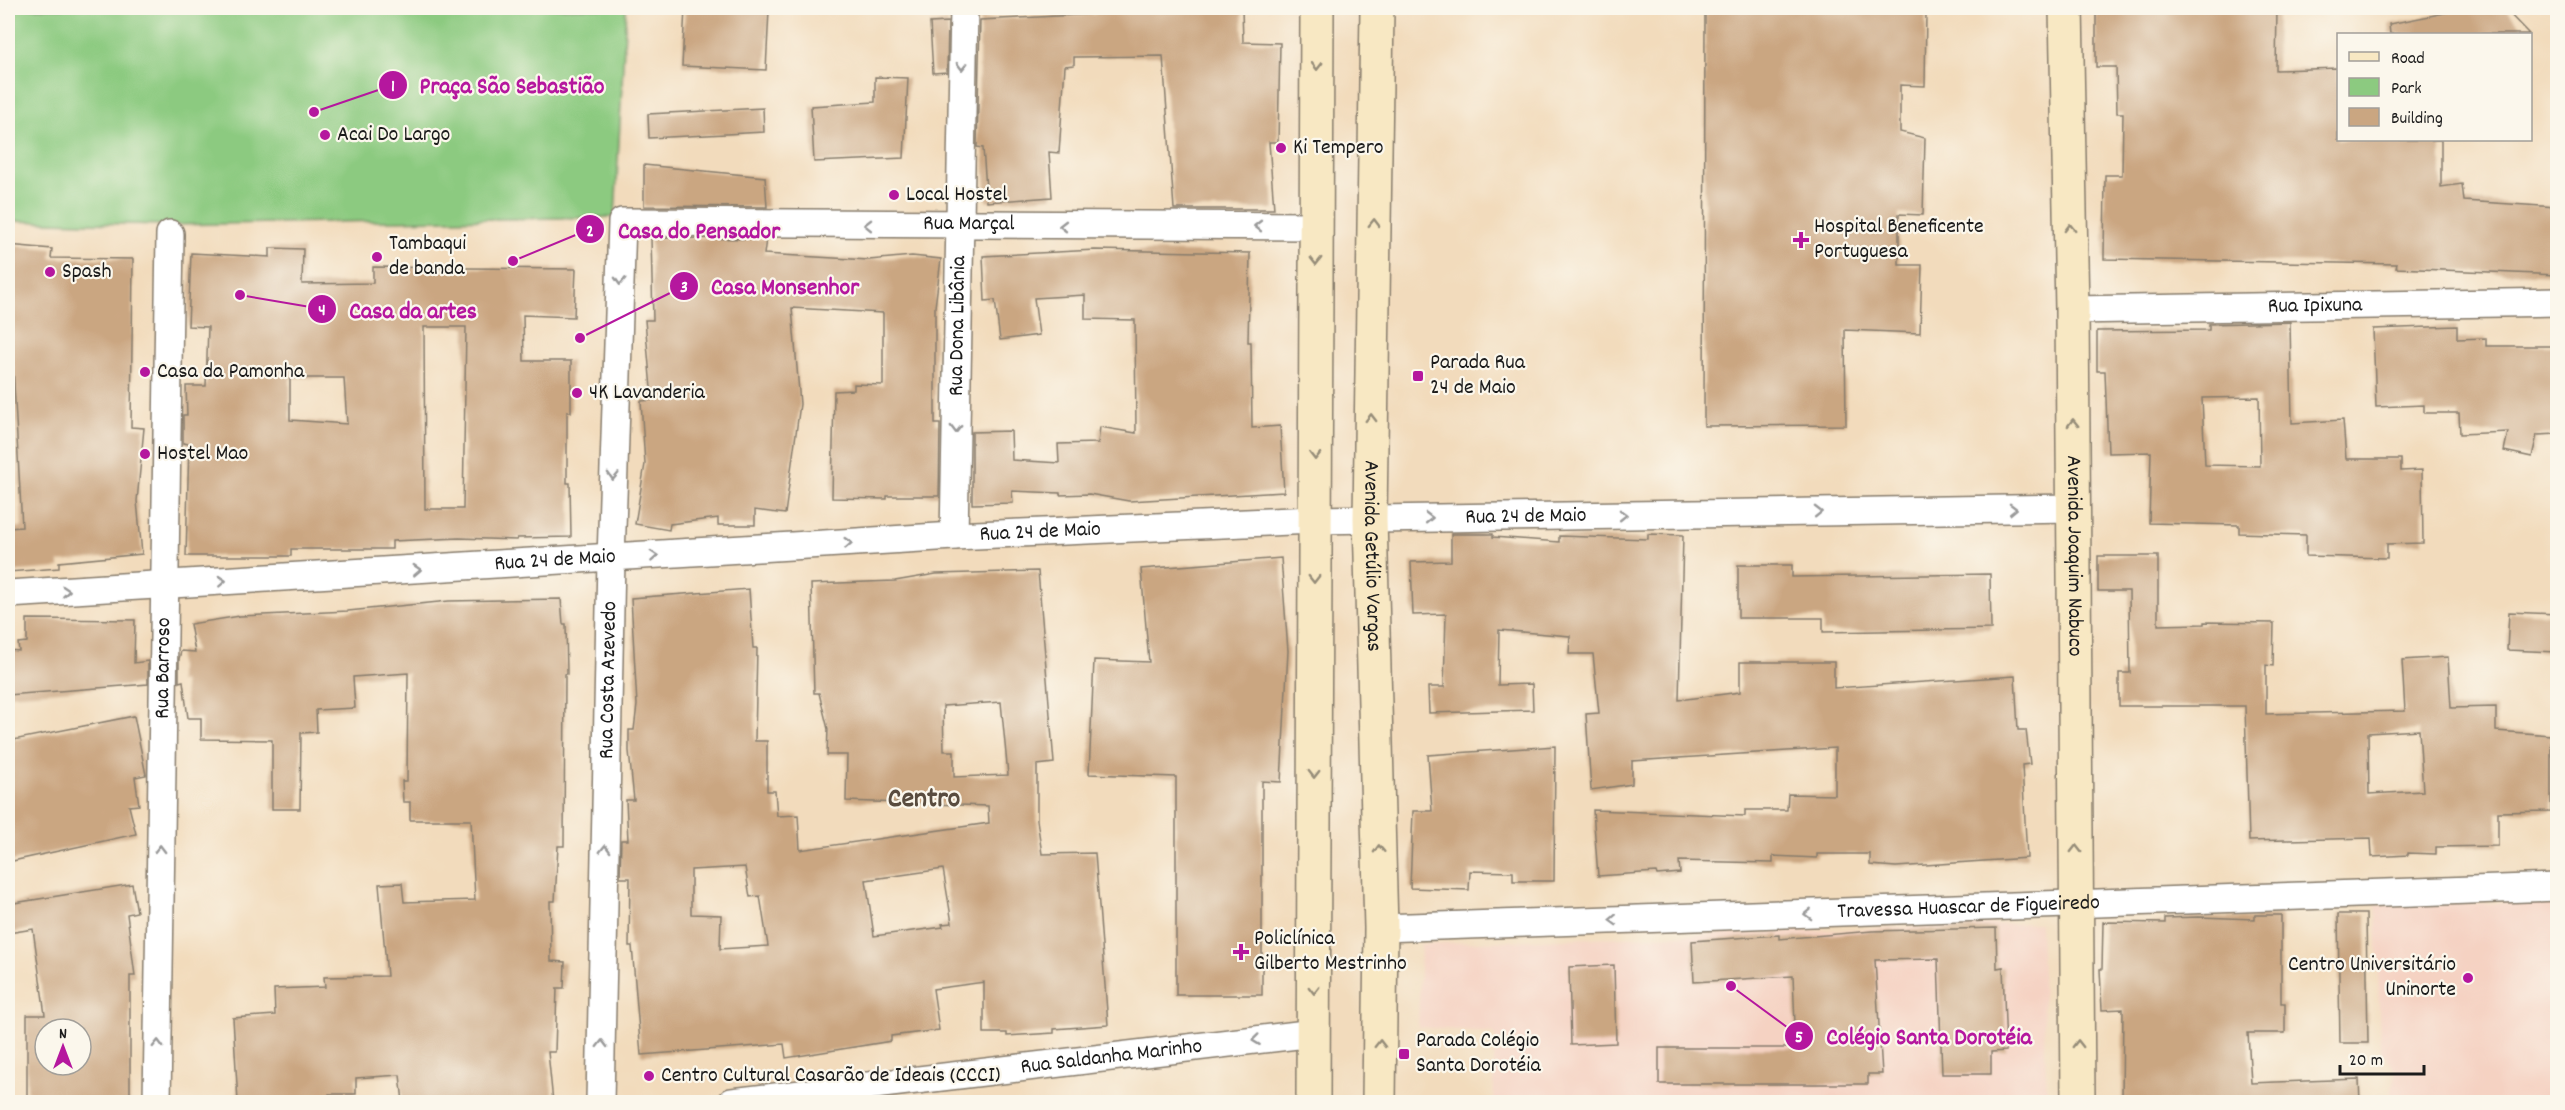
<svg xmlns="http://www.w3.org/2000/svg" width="2565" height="1110" font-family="Dekko,sans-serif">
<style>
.built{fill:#f5d2c2}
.green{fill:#8cca80;stroke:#54734e;stroke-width:1.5}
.building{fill:#caa681;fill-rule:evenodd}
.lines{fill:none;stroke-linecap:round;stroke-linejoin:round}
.minor-casing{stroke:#877c6c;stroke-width:30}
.secondary-casing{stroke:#877c6c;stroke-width:36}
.minor{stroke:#fff;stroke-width:27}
.secondary{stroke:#f8e8c3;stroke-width:33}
.oneway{stroke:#999}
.oneway2{stroke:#958c78}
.poi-dot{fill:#b5179e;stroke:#fbf7ec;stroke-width:2}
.labels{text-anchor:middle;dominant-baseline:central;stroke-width:4.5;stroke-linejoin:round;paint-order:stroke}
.poi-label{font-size:22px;fill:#1c1c1c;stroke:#fbf7ec;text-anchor:start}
.street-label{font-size:22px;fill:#1c1c1c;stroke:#fbf7ec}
.district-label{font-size:28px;font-weight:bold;fill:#594c3f;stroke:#fbf7ec}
.leader{fill:none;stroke:#b5179e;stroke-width:2}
.callout-dot{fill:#b5179e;stroke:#fbf7ec;stroke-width:2}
.mark-label{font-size:18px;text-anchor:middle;font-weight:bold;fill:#fff}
.callout-label{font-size:24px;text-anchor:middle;font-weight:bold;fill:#b5179e;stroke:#fbf7ec;stroke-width:4.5;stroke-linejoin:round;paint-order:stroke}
</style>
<rect width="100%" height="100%" fill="#fbf7ec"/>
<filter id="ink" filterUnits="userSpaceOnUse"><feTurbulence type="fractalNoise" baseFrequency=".0167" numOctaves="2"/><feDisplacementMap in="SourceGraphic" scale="12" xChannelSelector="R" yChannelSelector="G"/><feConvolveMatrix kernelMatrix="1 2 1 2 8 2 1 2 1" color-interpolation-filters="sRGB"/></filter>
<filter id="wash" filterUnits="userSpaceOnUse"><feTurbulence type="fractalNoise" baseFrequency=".008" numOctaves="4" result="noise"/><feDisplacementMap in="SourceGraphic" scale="24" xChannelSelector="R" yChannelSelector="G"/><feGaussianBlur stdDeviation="1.35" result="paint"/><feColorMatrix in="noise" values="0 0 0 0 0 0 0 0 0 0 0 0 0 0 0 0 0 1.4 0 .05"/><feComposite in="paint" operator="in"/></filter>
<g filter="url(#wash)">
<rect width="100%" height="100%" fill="#f2dbbc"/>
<g class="built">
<path d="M2557,902V1102H2389L2396,1070L2380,1050L2376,905Z"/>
<path d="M2040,923L2047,1097L1810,1102H1493L1495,1033L1418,1027L1421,944Z"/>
</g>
<path class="green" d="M8,8H626L615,217L168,225L8,221Z"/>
<g id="blocks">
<g class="building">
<path d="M685,8L769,10L766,70L682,66Z"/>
<path d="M1095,8H1242L1243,42L1280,43L1278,142H1269L1274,209H1174L1163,56L1074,57V65L1065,66L1059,153L1049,152L1052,197L987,202L983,148L977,147L980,20L1095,14Z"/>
<path d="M1705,8H1893L1892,11H1926L1925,86L1900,85V132L1925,138L1923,215L1899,214V265H1922L1920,333L1845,330L1846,425L1704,426Z"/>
<path d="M2096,8H2277L2276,70L2338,68V140H2441V187L2462,184L2464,201L2558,207V275L2396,268L2397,264L2104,259L2105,175H2122L2123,113H2117L2116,67H2096Z"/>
<path d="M2470,8H2504L2529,34H2390L2389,24Z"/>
<path d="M948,22L947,72L933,73L930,23Z"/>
<path d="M875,77L908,78L904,158L814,162L811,106L875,102Z"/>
<path d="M763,108L764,132L649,138L648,114Z"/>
<path d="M644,165L765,177L767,207L644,206Z"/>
<path d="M651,238L766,239L764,254L869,260L912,256L941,259L935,307V424H940L939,496H887V499L832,498L834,391L854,390V384L883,385V313L792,308L800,404L785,514L755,510V525H718V518L670,524L669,530L635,524L645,464L641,401L652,400L645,320H653Z"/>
<path d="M8,245L52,249L51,258L133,259L131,427L144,428L137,501L142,554L59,562V568L8,572V528L22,527L13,366L8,365Z"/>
<path d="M270,248L303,249L302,284L373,283V267L576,269L574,317L523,315L524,361H571V412H567V483H570L571,537L517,538V540L459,538L392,541V549H291V556H186L189,444L183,443V415H187L186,386H206L208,327L188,326L191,253L270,257ZM424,327H466L463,509H425ZM290,378H344L347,424L290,420Z"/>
<path d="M1095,250L1250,253L1248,342H1251L1252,428L1280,426L1284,492L1129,501L1089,494L1060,495V493L1012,491L1013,503L972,504V432L1011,431L1012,460L1059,463L1058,444L1098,443L1100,427L1136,433L1135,320L1085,319V295L1034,298L1039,335L1000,340L995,300L985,301L983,256Z"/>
<path d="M2290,322L2292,423L2343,420L2346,459H2401V471L2422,470L2423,543L2387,544V558L2306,556V535L2239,533V525L2149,523L2151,452L2108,453L2105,371H2097V331L2209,330V324ZM2259,397L2260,466L2205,465L2202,398Z"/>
<path d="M2457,326V339L2486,338V346H2558V434L2537,435L2532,457L2504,451L2508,432L2460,434L2459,413H2424V405L2376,407L2373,329Z"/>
<path d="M1451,534H1493V537L1559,542V536L1648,539V534L1683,535L1679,700L1740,692V662H1834V688L2015,676L2018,730H2026L2030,764L2022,765L2027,858L1896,867L1870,865V854H1817V858L1773,856V863L1679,861L1680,873L1657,875L1656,872L1598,876L1593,810L1745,816V810H1787L1788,794L1835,795V748L1632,761V784L1591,790L1586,714L1599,713L1593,654H1569L1570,636L1499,630L1498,685L1532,684L1533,710L1429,713L1428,687H1444L1446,614L1413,615L1411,562L1451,561Z"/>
<path d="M2098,556H2158V625L2204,624V622L2274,623L2273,666L2266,665V714L2405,711L2402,660L2448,657L2451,708L2496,707V731L2551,735V811L2498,812V846L2436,847V854L2408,853V855L2372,857L2371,838L2249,841L2245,706H2119V673H2130L2129,591H2098ZM2419,730L2423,791L2369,794L2368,733Z"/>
<path d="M1281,558L1288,651L1281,782L1262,781V995H1176V777L1089,774L1094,660L1149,662L1141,569Z"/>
<path d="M1738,565H1792V577L1990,574L1991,629L1823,632V618H1738Z"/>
<path d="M1038,571L1054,763L1037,765V820L1042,854L1095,853L1108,1025L1054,1029V1033L1007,1036V1033H984V982L933,989L939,1030L891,1036V1041L786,1058L784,1044L641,1055L632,946H629L630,878H620L621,840H628L626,800H634L629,751V730H634L637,705L631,598L749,589L753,648H757L755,741H767V791H775L777,816L798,815L800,850L989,823L988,806L846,801L847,755H827L828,729L819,693H814L811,584L895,581L936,574ZM1001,702L1008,775L954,777V751H944L943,706ZM745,867L750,897L760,896L768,946L720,949L721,915L691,914V870ZM943,869L952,923L942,924L943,927L874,936L866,880Z"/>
<path d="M561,599L563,624H566L567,674H565L564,846H558L555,901H550L551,961L565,962L564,988H557L555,1052H548L553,1102H403L400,1075L356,1078V1094H329V1102H238L233,1018L275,1015L274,989L325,987L324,977L387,976L379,884L402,883L404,902L475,900L471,820H410V802H403L402,781H407L408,673L353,677L355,708L316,710L317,732L301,733L300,809H272V740L201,739V718H188L183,681L179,682V659L181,651L195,652L190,624L240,616L348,611L449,601Z"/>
<path d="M2509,612L2558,614V652L2507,650Z"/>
<path d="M27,619L135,620L134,663L148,661V684L8,695V650L19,651L18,643L27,642Z"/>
<path d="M134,716L146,775L135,777L139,805L129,806L136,834L8,862V741Z"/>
<path d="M1555,746L1554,881H1513V872L1470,871L1469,890L1410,888L1413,811H1432L1428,755Z"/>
<path d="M132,884L137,912L127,914L135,976H130V1102H27V1015H45L33,929L8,933V904ZM45,1029H81V1065H45Z"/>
<path d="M2338,914H2366L2368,1043H2340Z"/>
<path d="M2255,915H2281V1003H2285V1033H2248L2251,1083L2359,1079L2360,1102H2122L2123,1009L2102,1010L2100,969H2102L2103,922L2165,923V918L2199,917L2255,919Z"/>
<path d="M1996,928L1997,968L2003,967L2006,1051L1991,1052V1074H1942L1938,959L1875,960L1882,1074H1868V1084H1659V1048H1796L1793,976L1694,982L1692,941L1779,935V939L1872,931Z"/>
<path d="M1614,965L1616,1043L1571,1045L1569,967Z"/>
</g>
</g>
</g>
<g filter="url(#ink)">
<use href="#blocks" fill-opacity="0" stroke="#877c6c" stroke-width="1.5"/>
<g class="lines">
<defs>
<g id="minor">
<path id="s1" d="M2072,310L2558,302"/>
<path id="s2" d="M954,536L964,8"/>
<path id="s3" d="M8,594L954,536L1314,520L2074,508"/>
<path id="s4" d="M1381,928L2558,887"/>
<path id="s5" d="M157,1102L170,234"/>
<path id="s6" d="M600,1102L611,559L622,222L1316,226"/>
<path id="s7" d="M732,1102L1314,1033"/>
</g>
<g id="secondary">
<path id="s8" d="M1377,8L1370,519L1381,928L1379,1102"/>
<path id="s9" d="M2066,8L2072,310L2078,1102"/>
<path d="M1313,1102L1317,8"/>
</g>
</defs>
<use href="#minor" class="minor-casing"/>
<use href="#secondary" class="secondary-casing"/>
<use href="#minor" class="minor"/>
<use href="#secondary" class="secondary"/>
</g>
<defs><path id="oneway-chevron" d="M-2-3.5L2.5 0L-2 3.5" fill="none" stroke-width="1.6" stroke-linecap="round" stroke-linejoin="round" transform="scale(1.5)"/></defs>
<g class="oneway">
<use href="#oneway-chevron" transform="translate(962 66) rotate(91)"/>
<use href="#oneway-chevron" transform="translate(868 225) rotate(-179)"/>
<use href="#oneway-chevron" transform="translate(1063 226) rotate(180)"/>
<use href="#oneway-chevron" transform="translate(1258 226) rotate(180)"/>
<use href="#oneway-chevron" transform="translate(620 281) rotate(92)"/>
<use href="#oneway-chevron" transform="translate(956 429) rotate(91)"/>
<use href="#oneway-chevron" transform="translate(613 476) rotate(92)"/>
<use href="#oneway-chevron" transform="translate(2013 509) rotate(-1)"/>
<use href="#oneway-chevron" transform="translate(1818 512) rotate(-1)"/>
<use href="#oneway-chevron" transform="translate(1623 515) rotate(-1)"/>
<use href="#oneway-chevron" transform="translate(1429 518) rotate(-1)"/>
<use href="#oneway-chevron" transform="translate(848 543) rotate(-4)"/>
<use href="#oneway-chevron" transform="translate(654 556) rotate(-4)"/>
<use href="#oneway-chevron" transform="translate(417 570) rotate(-3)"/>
<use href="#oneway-chevron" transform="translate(222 581) rotate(-3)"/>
<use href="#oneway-chevron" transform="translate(66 591) rotate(-4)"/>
<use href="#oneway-chevron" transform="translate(160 849) rotate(-89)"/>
<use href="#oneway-chevron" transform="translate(605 849) rotate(-89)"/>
<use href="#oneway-chevron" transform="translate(1808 914) rotate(178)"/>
<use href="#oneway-chevron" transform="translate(1613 920) rotate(178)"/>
<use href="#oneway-chevron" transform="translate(1256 1040) rotate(173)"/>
<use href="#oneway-chevron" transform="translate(158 1044) rotate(-89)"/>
<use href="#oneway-chevron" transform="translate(602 1044) rotate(-89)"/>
</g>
<g class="oneway2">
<use href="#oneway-chevron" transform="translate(1317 66) rotate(90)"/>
<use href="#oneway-chevron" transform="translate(1374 223) rotate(-89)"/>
<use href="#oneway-chevron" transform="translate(2070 228) rotate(-91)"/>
<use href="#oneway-chevron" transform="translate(1316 261) rotate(90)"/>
<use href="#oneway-chevron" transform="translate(1371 418) rotate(-89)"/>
<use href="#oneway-chevron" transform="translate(2073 423) rotate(-91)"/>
<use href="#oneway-chevron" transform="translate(1315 456) rotate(90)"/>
<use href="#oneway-chevron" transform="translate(1314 579) rotate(90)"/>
<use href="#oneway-chevron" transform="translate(1314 774) rotate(90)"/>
<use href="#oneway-chevron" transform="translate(1379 849) rotate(-92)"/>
<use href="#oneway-chevron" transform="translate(2076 849) rotate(-90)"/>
<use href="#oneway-chevron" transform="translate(1314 990) rotate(90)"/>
<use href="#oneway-chevron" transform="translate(1380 1044) rotate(-89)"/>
<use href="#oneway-chevron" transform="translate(2078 1044) rotate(-90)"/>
</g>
</g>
<g class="poi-dot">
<circle cx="325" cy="135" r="6"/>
<circle cx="1281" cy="148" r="6"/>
<circle cx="894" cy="195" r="6"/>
<path d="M1798 231h6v6h6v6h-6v6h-6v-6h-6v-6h6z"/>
<circle cx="377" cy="257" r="6"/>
<circle cx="50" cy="272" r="6"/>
<circle cx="145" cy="372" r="6"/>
<rect x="1412" y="370" width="12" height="12" rx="3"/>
<circle cx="577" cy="393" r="6"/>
<circle cx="145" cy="454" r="6"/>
<path d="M1238 943h6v6h6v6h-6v6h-6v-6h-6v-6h6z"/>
<circle cx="2468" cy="978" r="6"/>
<rect x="1398" y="1048" width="12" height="12" rx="3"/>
<circle cx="649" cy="1076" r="6"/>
</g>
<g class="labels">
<g class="poi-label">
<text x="337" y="135">Acai Do Largo</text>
<text x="1293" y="148">Ki Tempero</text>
<text x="906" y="195">Local Hostel</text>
<text x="1814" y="227">Hospital Beneficente<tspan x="1814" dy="25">Portuguesa</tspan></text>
<text x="389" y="244">Tambaqui<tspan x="389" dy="25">de banda</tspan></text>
<text x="62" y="272">Spash</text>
<text x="1430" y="363">Parada Rua<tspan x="1430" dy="25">24 de Maio</tspan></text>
<text x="157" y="372">Casa da Pamonha</text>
<text x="589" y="393">4K Lavanderia</text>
<text x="157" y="454">Hostel Mao</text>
<text x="1254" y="939">Policlínica<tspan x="1254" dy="25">Gilberto Mestrinho</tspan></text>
<text x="2456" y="965" text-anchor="end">Centro Universitário<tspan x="2456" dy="25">Uninorte</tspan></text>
<text x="1416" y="1041">Parada Colégio<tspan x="1416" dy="25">Santa Dorotéia</tspan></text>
<text x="661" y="1076">Centro Cultural Casarão de Ideais (CCCI)</text>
</g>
<g class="street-label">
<text stroke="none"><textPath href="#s6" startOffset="1227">Rua Marçal</textPath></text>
<text stroke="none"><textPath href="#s1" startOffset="243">Rua Ipixuna</textPath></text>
<text stroke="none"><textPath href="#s2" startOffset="210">Rua Dona Libânia</textPath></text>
<text stroke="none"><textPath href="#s3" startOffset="1520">Rua 24 de Maio</textPath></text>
<text stroke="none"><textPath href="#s3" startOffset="1034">Rua 24 de Maio</textPath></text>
<text stroke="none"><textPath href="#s8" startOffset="548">Avenida Getúlio Vargas</textPath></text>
<text stroke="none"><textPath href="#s9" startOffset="548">Avenida Joaquim Nabuco</textPath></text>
<text stroke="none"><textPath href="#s3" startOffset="548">Rua 24 de Maio</textPath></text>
<text stroke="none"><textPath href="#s5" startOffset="434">Rua Barroso</textPath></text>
<text stroke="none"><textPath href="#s6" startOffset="422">Rua Costa Azevedo</textPath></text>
<text stroke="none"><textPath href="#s4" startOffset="588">Travessa Huascar de Figueiredo</textPath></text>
<text stroke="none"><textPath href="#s7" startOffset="382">Rua Saldanha Marinho</textPath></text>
</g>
<g class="district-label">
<text x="924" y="801">Centro</text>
</g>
</g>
<path class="leader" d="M314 112L393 85M513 261L590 229M580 338L684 286M240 295L322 309M1731 986L1799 1036"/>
<g class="callout-dot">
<circle cx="314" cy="112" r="6"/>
<circle cx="513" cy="261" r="6"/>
<circle cx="580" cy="338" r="6"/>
<circle cx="240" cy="295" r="6"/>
<circle cx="1731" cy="986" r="6"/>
<circle cx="393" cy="85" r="15"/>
<circle cx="590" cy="229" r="15"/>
<circle cx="684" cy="286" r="15"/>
<circle cx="322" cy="309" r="15"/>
<circle cx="1799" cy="1036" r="15"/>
</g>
<g class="mark-label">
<text x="393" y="91">1</text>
<text x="590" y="236">2</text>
<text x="684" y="292">3</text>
<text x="322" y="315">4</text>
<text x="1799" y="1042">5</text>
</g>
<g class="callout-label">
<text x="512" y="93">Praça São Sebastião</text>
<text x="699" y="238">Casa do Pensador</text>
<text x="785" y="294">Casa Monsenhor</text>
<text x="413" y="318">Casa da artes</text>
<text x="1929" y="1044">Colégio Santa Dorotéia</text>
</g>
<rect width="2565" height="1110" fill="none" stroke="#fbf7ec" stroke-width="30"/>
<rect x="2337" y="33" width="195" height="108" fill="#fbf7ec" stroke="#a29f99" stroke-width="1.5"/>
<rect x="2349" y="52" width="30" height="9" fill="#f8e8c3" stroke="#a29f99" stroke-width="1.5"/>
<text x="2391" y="63" font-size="18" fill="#1c1c1c">Road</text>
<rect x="2349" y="78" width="30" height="18" fill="#8cca80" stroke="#a29f99" stroke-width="1.5"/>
<text x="2391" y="93" font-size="18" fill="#1c1c1c">Park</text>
<rect x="2349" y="108" width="30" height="18" fill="#caa681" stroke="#a29f99" stroke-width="1.5"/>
<text x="2391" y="123" font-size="18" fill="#1c1c1c">Building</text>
<g transform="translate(63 1047)"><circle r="28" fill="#fbf7ec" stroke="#a29f99" stroke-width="1.5"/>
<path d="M0-4.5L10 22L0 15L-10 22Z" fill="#b5179e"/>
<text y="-9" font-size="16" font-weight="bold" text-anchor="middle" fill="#1c1c1c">N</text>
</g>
<path d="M2340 1065v9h84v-9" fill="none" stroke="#1c1c1c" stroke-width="3"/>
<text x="2349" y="1065" font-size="18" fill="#1c1c1c" stroke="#fbf7ec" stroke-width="4.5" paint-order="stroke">20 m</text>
</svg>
